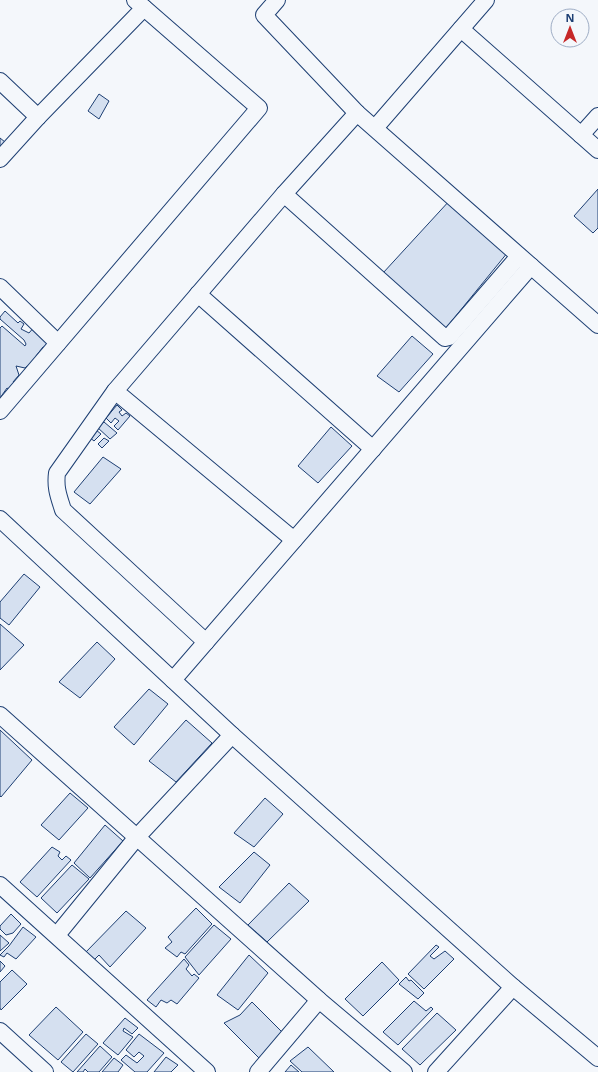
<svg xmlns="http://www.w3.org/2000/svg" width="598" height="1072" font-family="'Open Sans',sans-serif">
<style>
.building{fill:#d5e0f0;stroke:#1d3f73}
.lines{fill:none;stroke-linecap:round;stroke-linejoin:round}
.minor-casing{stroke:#1d3f73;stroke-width:18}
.minor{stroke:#f4f7fb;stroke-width:16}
</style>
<rect width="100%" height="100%" fill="#f4f7fb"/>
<g class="building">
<path d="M99,94L109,101L99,119L88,111Z"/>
<path d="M0,138L5,142L0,148Z"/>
<path d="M598,189V228L593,233L574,216Z"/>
<path d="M451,199L508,252L446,328L383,273Z"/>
<path d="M5,311L18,323L20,321L24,324L21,329L29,333L35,326L47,339L48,348L43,347L36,356L39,360L31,367L27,366L25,368L16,366L19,375L13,382L16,385L10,390L7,388L0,398V328L2,326L25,346L26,344L24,340L0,319V317Z"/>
<path d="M412,336L433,354L399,392L377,376Z"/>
<path d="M117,405L122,410L119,412L122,416L126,413L130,416L118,430L114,426L119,421L115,418L111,423L106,418Z"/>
<path d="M104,422L117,433L110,439L97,427Z"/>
<path d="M331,427L352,446L318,483L298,466Z"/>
<path d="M96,430L101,434L94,441L89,437Z"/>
<path d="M104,438L109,441L102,448L98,444Z"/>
<path d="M103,457L121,469L90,504L74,492Z"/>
<path d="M24,574L40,587L9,625L0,618V602Z"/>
<path d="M0,624L24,645L0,670Z"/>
<path d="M97,642L115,659L80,698L59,682Z"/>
<path d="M149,689L168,704L134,745L114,727Z"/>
<path d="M186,720L212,743L176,782L149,761Z"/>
<path d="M0,730L32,760L1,797L0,796Z"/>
<path d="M70,793L88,808L59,840L41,825Z"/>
<path d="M265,798L283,814L254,847L234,833Z"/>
<path d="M105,825L123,841L90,878L74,863Z"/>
<path d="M52,847L60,852L58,856L62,860L66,856L71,860L37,897L20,882Z"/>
<path d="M254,852L270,865L240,903L219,887Z"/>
<path d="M72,865L89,879L57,913L41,898Z"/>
<path d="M289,883L309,901L267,942L248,925Z"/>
<path d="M196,908L212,924L185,954L181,952L177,957L165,948L172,942L168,937Z"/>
<path d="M126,911L146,928L110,967L99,955L93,961L84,954Z"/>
<path d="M11,914L21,924L13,933L6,935L0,929V926Z"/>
<path d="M214,925L231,939L199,975L185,957Z"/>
<path d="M23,927L36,937L16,959L7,953L4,957L0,955L9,946Z"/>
<path d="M0,935L9,943L0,951Z"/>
<path d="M436,945L439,947L430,956L434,959L445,951L454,959L424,989L408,974Z"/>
<path d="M249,955L268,973L238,1010L217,995Z"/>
<path d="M184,959L189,965L186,969L192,976L194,974L199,978L177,1004L171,1000L167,1003L161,1000L156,1007L147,1000Z"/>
<path d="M0,961L5,966L0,972Z"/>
<path d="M382,962L399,980L363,1016L345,999Z"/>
<path d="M12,970L27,984L1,1010L0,1008V982Z"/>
<path d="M406,977L409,981L411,980L424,993L418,999L399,984Z"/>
<path d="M414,1001L426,1011L431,1007L433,1009L398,1045L383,1032Z"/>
<path d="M252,1002L283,1033L260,1059L224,1023L240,1015Z"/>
<path d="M56,1007L83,1032L58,1060L29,1035Z"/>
<path d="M437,1013L456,1030L420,1065L402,1049Z"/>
<path d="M125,1018L138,1028L132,1034L124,1028L123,1031L133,1037L118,1055L103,1043Z"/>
<path d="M86,1034L98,1044L73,1072L61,1062Z"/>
<path d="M139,1034L164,1053L147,1072H135L121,1060L126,1055L137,1063L144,1056L139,1052L134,1057L126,1050Z"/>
<path d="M100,1046L112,1057L99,1072H88L85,1069L83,1072H77Z"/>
<path d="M308,1047L334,1072H302L290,1061Z"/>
<path d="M166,1057L178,1065L171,1072H154Z"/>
<path d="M114,1058L123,1065L118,1072H102Z"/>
<path d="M291,1065L299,1072H285Z"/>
</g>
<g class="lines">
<defs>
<g id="minor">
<path d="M277,0L264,15L357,113"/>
<path d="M461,29L598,150"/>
<path d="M0,81L38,117"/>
<path d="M375,128L486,0"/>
<path d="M581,135L598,116"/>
<path d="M0,159L38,117L144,8"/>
<path d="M284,194L445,338L449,337L519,256"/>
<path d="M0,287L58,343"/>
<path d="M198,294L373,449"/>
<path d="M115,391L57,473C55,488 59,497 63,510L206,642"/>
<path d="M0,411L259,108L135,0"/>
<path d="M0,519L232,735L513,987L598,1058"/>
<path d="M294,540L115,391L284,194L357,113L598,325"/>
<path d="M173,680L531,266"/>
<path d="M0,715L319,1000L404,1072"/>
<path d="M0,885L207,1072"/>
<path d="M57,935L137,837L232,735"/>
<path d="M0,1031L45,1072"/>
<path d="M258,1072L319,1000"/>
<path d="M436,1072L513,987"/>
</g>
</defs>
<use href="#minor" class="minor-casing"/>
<use href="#minor" class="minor"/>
</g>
<g transform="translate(570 28)"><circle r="19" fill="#f4f7fb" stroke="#9eadc5"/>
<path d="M0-3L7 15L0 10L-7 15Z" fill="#c62828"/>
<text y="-6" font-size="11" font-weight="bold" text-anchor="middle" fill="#1d3f73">N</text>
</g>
</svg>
